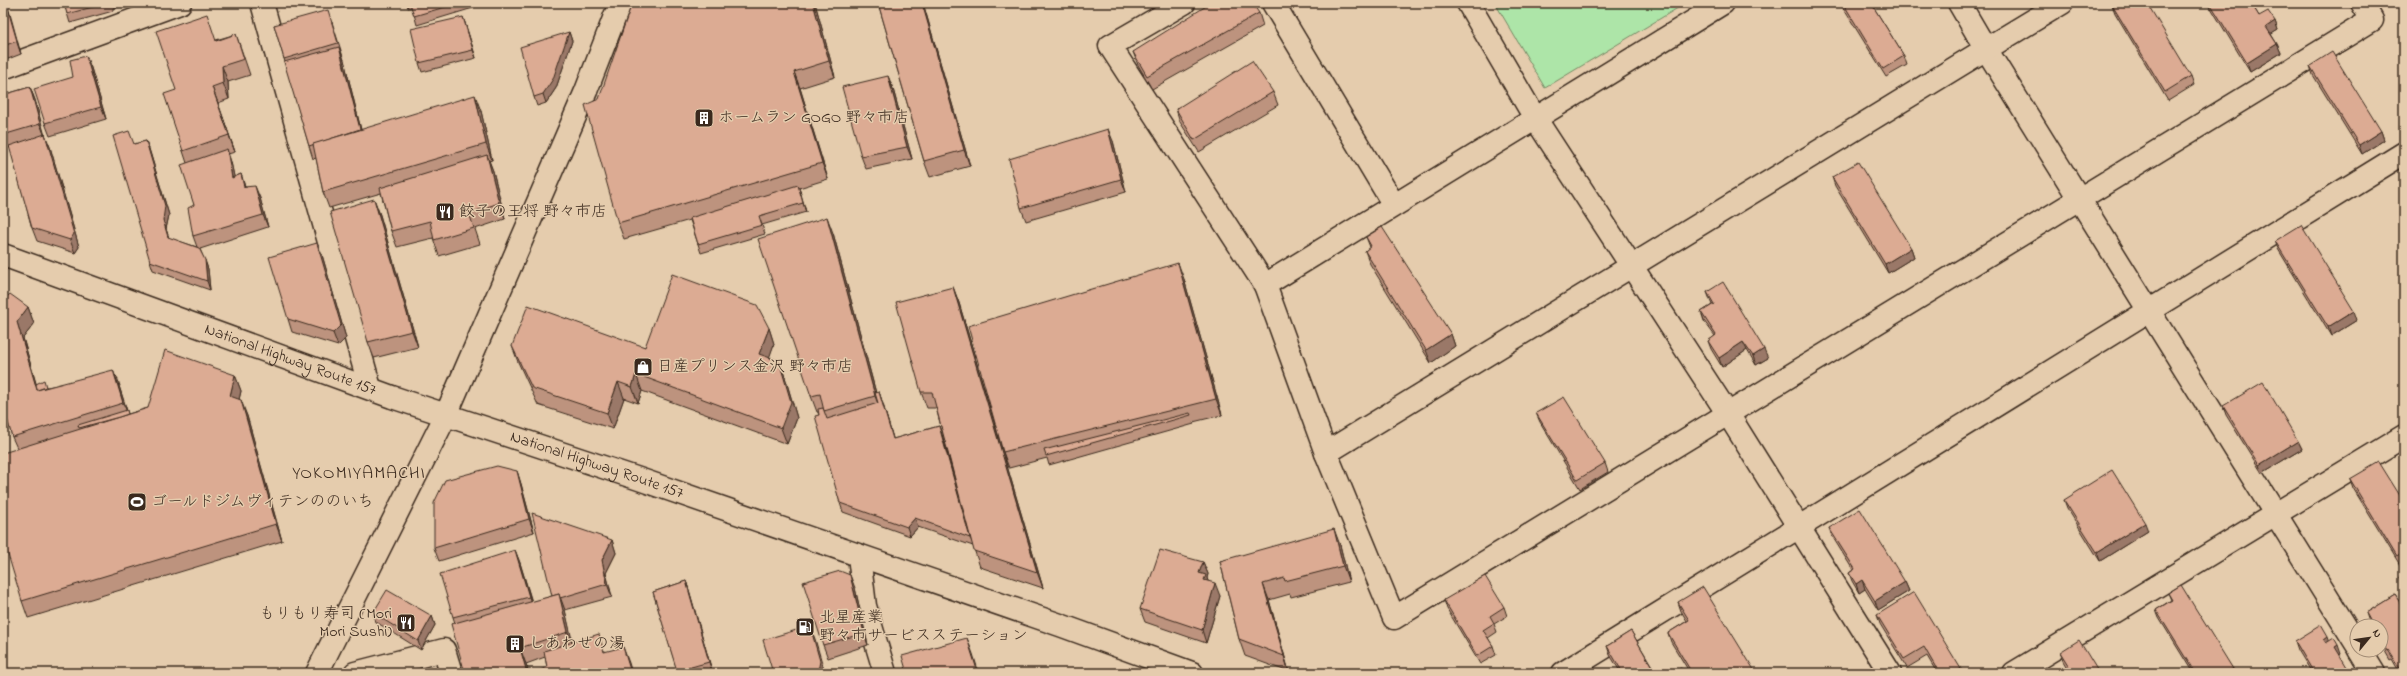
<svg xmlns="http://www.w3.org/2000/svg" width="2407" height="676" font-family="'Indie Flower','Klee One',sans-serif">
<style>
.green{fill:#ade5a8;stroke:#748863}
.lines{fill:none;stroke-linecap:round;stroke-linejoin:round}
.minor-casing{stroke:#3b2a1e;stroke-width:25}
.major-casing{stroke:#3b2a1e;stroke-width:25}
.highway-casing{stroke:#3b2a1e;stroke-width:25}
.minor{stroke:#e5ccad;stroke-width:22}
.major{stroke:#e5ccad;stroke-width:22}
.highway{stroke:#e5ccad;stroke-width:22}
.wall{fill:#bd937e;stroke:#3b2a1e}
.shaded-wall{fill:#9a7867;stroke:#3b2a1e}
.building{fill:#dcab93;stroke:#3b2a1e}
.labels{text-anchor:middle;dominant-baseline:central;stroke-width:3;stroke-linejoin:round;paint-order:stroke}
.poi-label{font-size:16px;fill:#3b2a1e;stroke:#e5ccad;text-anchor:start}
.street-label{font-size:16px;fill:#3b2a1e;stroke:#e5ccad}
.quarter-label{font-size:18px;letter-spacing:1px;fill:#3b2a1e;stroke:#e5ccad}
</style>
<rect width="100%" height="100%" fill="#e5ccad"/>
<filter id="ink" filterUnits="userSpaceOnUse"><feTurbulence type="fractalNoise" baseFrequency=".025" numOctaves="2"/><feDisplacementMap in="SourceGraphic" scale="8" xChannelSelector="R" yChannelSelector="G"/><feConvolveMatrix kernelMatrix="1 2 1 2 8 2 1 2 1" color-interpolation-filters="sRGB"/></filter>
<g filter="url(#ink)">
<path class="green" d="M1495,3H1686L1545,88Z"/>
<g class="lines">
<defs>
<g id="minor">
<path d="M262,3L370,388"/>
<path d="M1184,3L1110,46L1265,285"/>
<path d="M1273,3L1394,205"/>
<path d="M1468,3L1535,118L1728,414L1890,673"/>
<path d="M1723,3L1265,285L1326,453L1394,618L2372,20L2362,3"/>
<path d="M2062,3L1986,49L2357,645"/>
<path d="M3,68L180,3"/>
<path d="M1326,453L1986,49L1959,3"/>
<path d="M859,556L865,606L885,673"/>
<path d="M2360,650L2374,673"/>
<path d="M355,673L444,650L451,673"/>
<path d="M1563,673L2404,153"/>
<path d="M2014,673L2404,436"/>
</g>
<path id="major" d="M317,673L446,415L586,91L620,3"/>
<g id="highway">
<path id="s1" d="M3,255L392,397L639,479L1060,625L1192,673"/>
</g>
</defs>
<use href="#minor" class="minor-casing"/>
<use href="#major" class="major-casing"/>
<use href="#highway" class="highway-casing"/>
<use href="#minor" class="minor"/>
<use href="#major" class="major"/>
<use href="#highway" class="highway"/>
</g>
<g class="wall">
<path d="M3,3L21,54L3,61Z"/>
<path d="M64,3H126V5L113,8V11L70,23Z"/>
<path d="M407,3H472L473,8L417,25L412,7L408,8Z"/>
<path d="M815,3L835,77L800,88L828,179L799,188L806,212L762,225L765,234L701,253L690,220L624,239L618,223Z"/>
<path d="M878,3H923L970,166L930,177L924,161Z"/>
<path d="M1840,3H1871L1904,56L1907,65L1886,77Z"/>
<path d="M2208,3H2251L2259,16L2275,21L2278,30L2271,34L2277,44L2281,53L2250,72Z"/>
<path d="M2112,5L2191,76L2194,85L2168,101L2115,13Z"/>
<path d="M1259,13L1263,26L1152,89L1138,65L1133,52Z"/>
<path d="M463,17L476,58L422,72L419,63Z"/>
<path d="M332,22L344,60L361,130L481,111L492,160L489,161L493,171L505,219L475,229L480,244L439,256L433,238L397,247L391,231L381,193L329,208L323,192L316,158L313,159L309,146L285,62L274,25Z"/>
<path d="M569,32L572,41L556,88L546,103L537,106L534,97Z"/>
<path d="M236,34L250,75L228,82L229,99L218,103L235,152L228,154L231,162L234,177L241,174L245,187L260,198L268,227L200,249L208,269L210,290L153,270L150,261L134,144L146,141L149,149L169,215L166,229L169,238L197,247L193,236L194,205L187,163L183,151L176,90L216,40Z"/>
<path d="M86,56L91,68L106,119L50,136L45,123Z"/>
<path d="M2310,66L2381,131L2384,140L2362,154L2313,75Z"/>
<path d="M888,76L893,89L912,159L866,169L861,156Z"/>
<path d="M30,87L35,100L44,134L50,147L79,247L75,253L37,241L32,228L10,147L3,149V95Z"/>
<path d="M1273,92L1278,105L1199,152L1180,122L1176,109Z"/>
<path d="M1113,141L1126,192L1026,221L1021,208Z"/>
<path d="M1832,177L1911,248L1914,257L1888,273L1835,186Z"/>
<path d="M374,199L380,215L418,347L374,358L368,342Z"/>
<path d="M833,233L876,393L879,392L882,401L893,439L939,426L942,435L960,497L936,408H927L921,392L953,287L959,303L1043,588L980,567L973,546L918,527L910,536L843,512L840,503L818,412H817L811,396Z"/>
<path d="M1366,237L1451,334L1455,346L1431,363L1370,264L1365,251L1370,247Z"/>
<path d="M2275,241L2357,320L2331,336L2278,249Z"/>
<path d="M322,255L346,338L338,346L292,332L288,319Z"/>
<path d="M1184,279L1222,415L1193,422L1194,424L1049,465L1047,458L1009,468L1003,452Z"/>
<path d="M1707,292L1768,358L1756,365L1747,350L1722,367L1711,349L1708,341L1715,336L1704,321L1701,312L1712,305L1710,300Z"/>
<path d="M28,307L34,324L23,338L36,384L47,387L114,374L117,377L120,386H119L128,414L148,408L235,375L241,391L239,399L247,416L282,541L28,618L22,601L17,448L12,437L3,403Z"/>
<path d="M769,328L774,344L769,357L779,361L785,377L797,418L787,444L642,391L638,403L624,398L613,429L538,405L518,362L512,346L645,347Z"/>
<path d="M2223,406L2298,441L2302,449L2262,473L2226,415Z"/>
<path d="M1536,413L1605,463L1608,472L1580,489L1540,422Z"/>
<path d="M517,471L521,484L534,532L439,561L434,548Z"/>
<path d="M2350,479L2404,502V563L2400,565L2353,488Z"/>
<path d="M2064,500L2148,531L2100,561L2067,508Z"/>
<path d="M1829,528L1905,582L1909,591L1878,610L1865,589L1859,593L1852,581L1849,573L1853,570L1832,536Z"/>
<path d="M612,540L616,553L606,573L612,597L565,610L572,642L605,651L629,663L547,667L545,657L526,664L529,673H465L455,623L453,617L515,550L520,563L532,602L552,596Z"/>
<path d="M1340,545L1349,582L1291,597L1290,594L1269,600L1289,672L1245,656L1239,639L1220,561Z"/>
<path d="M1203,562L1208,574L1207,578L1208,581L1220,596L1206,643L1145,622L1140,609Z"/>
<path d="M2404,575V586L2400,577Z"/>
<path d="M686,581L689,590L712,671L705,673H678L653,592Z"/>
<path d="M855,588L868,645L828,658L823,645Z"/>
<path d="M2168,593L2233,669L2235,673H2193L2159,618L2156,610L2171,600Z"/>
<path d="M2395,595L2404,609V673H2400L2392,659L2390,660L2381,644V626H2371L2369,622L2366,613Z"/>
<path d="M1444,600L1504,607L1507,616L1494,624L1497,632L1488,638L1493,646L1496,655L1480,664L1447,609Z"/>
<path d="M1678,602L1756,673H1690L1671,642L1668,633L1687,621L1681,611Z"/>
<path d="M373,613L432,616L435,625L421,650L376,622Z"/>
<path d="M1877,615L1961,669L1963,673H1937L1927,656L1907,668L1880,624Z"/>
<path d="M1631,631L1656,673H1621L1610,655L1607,646Z"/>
<path d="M2295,641H2329L2341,654L2339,655L2350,673H2312L2298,650Z"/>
<path d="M2060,652L2099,673H2070L2063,661Z"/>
</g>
<g class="shaded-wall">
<path d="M6,3H7L21,54L17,41Z"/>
<path d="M813,3H815L835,77L829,61Z"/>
<path d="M922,3H923L970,166L964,150Z"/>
<path d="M463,17L466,26L476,58L473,50Z"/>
<path d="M2275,21L2278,30L2270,35L2266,27Z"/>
<path d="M569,32L572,41L556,88L546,103L543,94Z"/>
<path d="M2277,44L2281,53L2250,72L2247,63Z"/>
<path d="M339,47L344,60L364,142L360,129Z"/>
<path d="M86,56L91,68L106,119L101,107Z"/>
<path d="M222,66L228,82L229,99L223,83Z"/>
<path d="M794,72L800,88L828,179L822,163Z"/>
<path d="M888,76L893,89L912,159L907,147Z"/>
<path d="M30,87L35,100L45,136L40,124Z"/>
<path d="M212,87L218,103L235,152L229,135Z"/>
<path d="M475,95L481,111L492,160L486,144Z"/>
<path d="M1108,129L1113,141L1126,192L1121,179Z"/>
<path d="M2381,131L2384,140L2362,154L2359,145Z"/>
<path d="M45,134L50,147L79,247L75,253L70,240Z"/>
<path d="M146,141L149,149L169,215L166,229L171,246L163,220Z"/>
<path d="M227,149L231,162L237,190L232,178Z"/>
<path d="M487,155L493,171L505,219L499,203Z"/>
<path d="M241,174L245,187H244Z"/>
<path d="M798,185L801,194L806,212L803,203Z"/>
<path d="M255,186L260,198L268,227L263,215Z"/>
<path d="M374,199L380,215L418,347L412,331Z"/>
<path d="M827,217L833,233L881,412L875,396Z"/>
<path d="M317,243L322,255L346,338L338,346L333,333Z"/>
<path d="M1911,248L1914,257L1888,273L1885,264Z"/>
<path d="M205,260L208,269L210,290L207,281Z"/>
<path d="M1178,263L1184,279L1222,415L1216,399Z"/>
<path d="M953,287L959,303L1043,588L1037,572Z"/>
<path d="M28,307L34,324L23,338L40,397L37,390L17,322Z"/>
<path d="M2354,311L2357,320L2331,336L2328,327Z"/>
<path d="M769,328L774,344L765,370L759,354Z"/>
<path d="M1451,334L1455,346L1431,363L1426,350Z"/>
<path d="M1743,342L1747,350L1722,367L1719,358Z"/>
<path d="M1764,349L1768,358L1756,365L1753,356Z"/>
<path d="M779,361L785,377L797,418L787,444L781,428Z"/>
<path d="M113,370L119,386L128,414L123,403Z"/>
<path d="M636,374L642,391L638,403L632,387Z"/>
<path d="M235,375L241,391L236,413L230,396Z"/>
<path d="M618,382L624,398L613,429L607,413Z"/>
<path d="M879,392L882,401L896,448L893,439Z"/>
<path d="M241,400L247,416L282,541L276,524Z"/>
<path d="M939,426L942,435L974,546L970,538Z"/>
<path d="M2298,441L2302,449L2262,473L2259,465Z"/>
<path d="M517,471L521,484L534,532L529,519Z"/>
<path d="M915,518L918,527L910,536L907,527Z"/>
<path d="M2145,523L2148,531L2100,561L2097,552Z"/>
<path d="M1334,529L1340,545L1349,582L1343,566Z"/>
<path d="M612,540L616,553L606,573L612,597L607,584L602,560Z"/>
<path d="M515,550L520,563L534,610L529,597Z"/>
<path d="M1203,562L1208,574L1207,578L1210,588L1199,573Z"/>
<path d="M850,575L855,588L868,645L864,633Z"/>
<path d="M1862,580L1865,589L1859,593L1856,584Z"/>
<path d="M686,581L689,590L712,671L709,662Z"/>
<path d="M1905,582L1909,591L1878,610L1875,601Z"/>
<path d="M1215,583L1220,596L1206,643L1202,630Z"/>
<path d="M1263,584L1269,600L1289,672L1284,656Z"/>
<path d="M559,594L565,610L574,648L568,632Z"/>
<path d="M432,616L435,625L421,650L418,641Z"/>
<path d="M810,626L815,639L825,673H819L818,671Z"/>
<path d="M2328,637L2331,646L2327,649L2324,640Z"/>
<path d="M967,638L973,654L979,673H978Z"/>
<path d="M2338,645L2341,654L2338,656L2335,647Z"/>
<path d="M623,647L629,663L632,673H631Z"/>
<path d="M520,648L526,664L529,673H527Z"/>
<path d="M2233,669L2235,673H2226Z"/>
</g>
<g class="building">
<path d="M3,3H6L17,41L3,46Z"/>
<path d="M64,3H107L67,14Z"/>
<path d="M410,3H459L414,16Z"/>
<path d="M632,3H813L829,61L794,72L822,163L618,223L585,105L599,99Z"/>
<path d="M878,3H922L964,150L924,161Z"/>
<path d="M1211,3H1252L1259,13L1147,76L1133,52Z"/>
<path d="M1843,3H1871L1904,56L1883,69Z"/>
<path d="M2115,3H2147L2191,76L2165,92L2112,5Z"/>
<path d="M2210,3H2251L2259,16L2268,11L2275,21L2266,27L2277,44L2247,63Z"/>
<path d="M328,10L338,43L284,59L274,25Z"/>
<path d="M207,14L216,41L236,34L244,59L222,66L223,83L212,87L229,135L183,151L164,94L176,90L156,31Z"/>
<path d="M463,17L473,50L419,63L411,29Z"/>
<path d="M569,32L553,79L543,94L534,97L520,47Z"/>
<path d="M339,47L360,129L309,146L284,62Z"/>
<path d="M2332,52L2381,131L2359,145L2310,66Z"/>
<path d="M86,56L101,107L45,123L34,89L73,77L70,60Z"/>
<path d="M1252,61L1273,92L1194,140L1176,109Z"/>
<path d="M888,76L907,147L861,156L842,87Z"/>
<path d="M30,87L40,124L3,135V95Z"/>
<path d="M475,95L486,144L323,192L313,144Z"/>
<path d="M1108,129L1121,179L1021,208L1009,159Z"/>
<path d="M129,131L134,144L146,141L165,206L163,220L168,237L199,248L205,260L207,281L150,261L113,136Z"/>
<path d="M45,134L74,234L70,240L32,228L9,146Z"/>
<path d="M227,149L232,178L241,174L244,187L255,186L263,215L193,236L188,208L194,205L181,165Z"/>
<path d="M487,155L499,203L469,213L474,228L434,240L430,221L391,231L380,188Z"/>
<path d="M1858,162L1911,248L1885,264L1832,177Z"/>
<path d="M798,185L803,203L759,216L762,225L698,244L690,218Z"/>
<path d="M374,199L412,331L368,342L330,212Z"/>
<path d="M827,217L875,396L824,411L820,394L811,396L758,239Z"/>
<path d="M2301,225L2354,311L2328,327L2275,241Z"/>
<path d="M1382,227L1451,334L1426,350L1365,251L1371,246L1366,237Z"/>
<path d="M317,243L341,325L333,333L288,319L269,257Z"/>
<path d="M1178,263L1216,399L1003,452L968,326Z"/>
<path d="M672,274L757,305L769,328L759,354L779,361L791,402L781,428L636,374L632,387L618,382L607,413L532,388L512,346L528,305L645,347Z"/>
<path d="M1723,282L1764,349L1753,356L1743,342L1719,358L1708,341L1716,335L1701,312L1714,304L1707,292Z"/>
<path d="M953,287L1037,572L974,551L932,392H921L896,302Z"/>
<path d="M10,294L28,307L17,322L37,390L113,370L123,403L12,437L3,403V300Z"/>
<path d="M165,350L235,375L230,396L241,400L276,524L22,601L3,538V453L148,408Z"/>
<path d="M44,380L46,387L37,390L36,384Z"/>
<path d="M2263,382L2298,441L2259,465L2223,406Z"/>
<path d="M879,392L893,439L939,426L970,538L915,518L907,527L840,503L815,416L819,415L818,409L823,408L827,419L878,403L875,393Z"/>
<path d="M1564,397L1605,463L1577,480L1536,413Z"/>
<path d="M127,410L128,414L119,417L79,428L78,425Z"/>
<path d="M1190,413L1191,415L1046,456L1044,450Z"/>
<path d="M2379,462L2404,502V552L2397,557L2350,479Z"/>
<path d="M497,466L517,471L529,519L434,548V503L445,480Z"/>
<path d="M2112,470L2145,523L2097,552L2064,500Z"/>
<path d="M1860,509L1905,582L1875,601L1862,580L1856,584L1849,573L1855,569L1829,528Z"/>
<path d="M532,513L612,540L602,560L607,584L560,598L559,594L552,596Z"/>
<path d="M1334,529L1343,566L1285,581L1284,578L1263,584L1284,656L1239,639L1220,561Z"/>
<path d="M515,550L529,597L453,617L440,574Z"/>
<path d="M1160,550L1203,562L1199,573L1206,575L1204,580L1215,583L1202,630L1140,609Z"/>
<path d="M840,571L850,575L864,633L823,645L803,582Z"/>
<path d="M2404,575V583L2400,577Z"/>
<path d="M1485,576L1504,607L1490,616L1494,623L1483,630L1493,646L1477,656L1444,600Z"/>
<path d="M686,581L709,662L677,671L653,592Z"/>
<path d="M2181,585L2233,669L2226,673H2195L2156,610L2172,600L2168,593Z"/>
<path d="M1703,587L1756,673H1692L1668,633L1689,620L1678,602Z"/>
<path d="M387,590L432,616L418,641L373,613Z"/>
<path d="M1914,592L1961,669L1954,673H1939L1924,647L1904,659L1877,615Z"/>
<path d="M559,594L568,632L520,648L527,673H465L451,624Z"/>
<path d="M2395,595L2404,609V673H2403L2388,650L2387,651L2381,641V626H2373L2366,613Z"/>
<path d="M2321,625L2328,637L2324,640L2326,643L2334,638L2338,645L2335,647L2350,672L2348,673H2314L2295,641Z"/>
<path d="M810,626L820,661L818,671L812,673H773L763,640Z"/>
<path d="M1631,631L1655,672L1654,673H1623L1607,646Z"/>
<path d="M599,634L604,652L623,647L631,673H537V672L547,667L544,651Z"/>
<path d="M967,638L978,673H907L902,656Z"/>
<path d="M2079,640L2099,673H2073L2060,652Z"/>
<path d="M1681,668L1684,673H1671Z"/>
</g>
</g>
<defs>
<symbol id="building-square" viewBox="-11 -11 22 22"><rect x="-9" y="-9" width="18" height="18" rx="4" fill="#3b2a1e" stroke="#e5ccad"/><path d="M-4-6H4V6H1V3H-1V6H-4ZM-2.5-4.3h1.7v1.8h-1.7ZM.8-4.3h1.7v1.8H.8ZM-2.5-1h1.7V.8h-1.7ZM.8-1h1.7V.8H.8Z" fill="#fff"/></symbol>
<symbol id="restaurant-square" viewBox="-11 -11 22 22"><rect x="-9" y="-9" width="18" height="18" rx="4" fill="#3b2a1e" stroke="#e5ccad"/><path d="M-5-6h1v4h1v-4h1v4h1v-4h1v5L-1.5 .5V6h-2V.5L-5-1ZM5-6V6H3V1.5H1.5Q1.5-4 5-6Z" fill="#fff"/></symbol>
<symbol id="shop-square" viewBox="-11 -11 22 22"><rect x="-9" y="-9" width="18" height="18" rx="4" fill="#3b2a1e" stroke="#e5ccad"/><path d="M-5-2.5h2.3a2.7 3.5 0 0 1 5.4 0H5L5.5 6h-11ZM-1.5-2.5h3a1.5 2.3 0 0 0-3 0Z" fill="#fff"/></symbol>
<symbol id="stadium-square" viewBox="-11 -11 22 22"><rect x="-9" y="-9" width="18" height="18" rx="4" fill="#3b2a1e" stroke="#e5ccad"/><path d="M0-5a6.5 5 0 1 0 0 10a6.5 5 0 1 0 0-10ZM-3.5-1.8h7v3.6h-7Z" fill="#fff"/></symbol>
<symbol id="fuel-square" viewBox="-11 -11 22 22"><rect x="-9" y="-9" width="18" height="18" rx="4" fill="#3b2a1e" stroke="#e5ccad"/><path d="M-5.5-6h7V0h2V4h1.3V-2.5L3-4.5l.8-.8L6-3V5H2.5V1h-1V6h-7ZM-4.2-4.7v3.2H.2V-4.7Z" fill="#fff"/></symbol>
</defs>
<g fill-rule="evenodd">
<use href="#building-square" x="693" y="107" width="22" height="22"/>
<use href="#restaurant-square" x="434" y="201" width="22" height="22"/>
<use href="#shop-square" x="632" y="356" width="22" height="22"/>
<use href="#stadium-square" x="126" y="491" width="22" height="22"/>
<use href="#restaurant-square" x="395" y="612" width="22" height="22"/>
<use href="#fuel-square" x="794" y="616" width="22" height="22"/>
<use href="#building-square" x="504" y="633" width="22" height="22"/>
</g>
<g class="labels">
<g class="poi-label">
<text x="718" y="118">ホームラン GOGO 野々市店</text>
<text x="459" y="212">餃子の王将 野々市店</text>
<text x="657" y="367">日産プリンス金沢 野々市店</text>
<text x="151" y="502">ゴールドジムヴィテンののいち</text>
<text x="392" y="614" text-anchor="end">もりもり寿司 (Mori<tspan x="392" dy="18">Mori Sushi)</tspan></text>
<text x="819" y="618">北星産業<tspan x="819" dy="18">野々市サービスステーション</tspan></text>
<text x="529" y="644">しあわせの湯</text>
</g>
<g class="street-label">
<text stroke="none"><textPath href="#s1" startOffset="306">National Highway Route 157</textPath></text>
<text stroke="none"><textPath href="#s1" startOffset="630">National Highway Route 157</textPath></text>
</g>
<g class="quarter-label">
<text x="359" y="474">YOKOMIYAMACHI</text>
</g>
</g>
<rect width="2407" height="676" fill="none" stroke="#e5ccad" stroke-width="16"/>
<rect x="8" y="8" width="2391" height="660" fill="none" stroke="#3b2a1e" stroke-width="1.5" filter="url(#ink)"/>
<g transform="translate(2369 638) rotate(61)"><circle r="19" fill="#e5ccad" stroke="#a18b74"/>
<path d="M0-3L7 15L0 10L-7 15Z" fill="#3b2a1e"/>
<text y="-6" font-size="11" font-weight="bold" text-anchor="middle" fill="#3b2a1e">N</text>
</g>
</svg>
